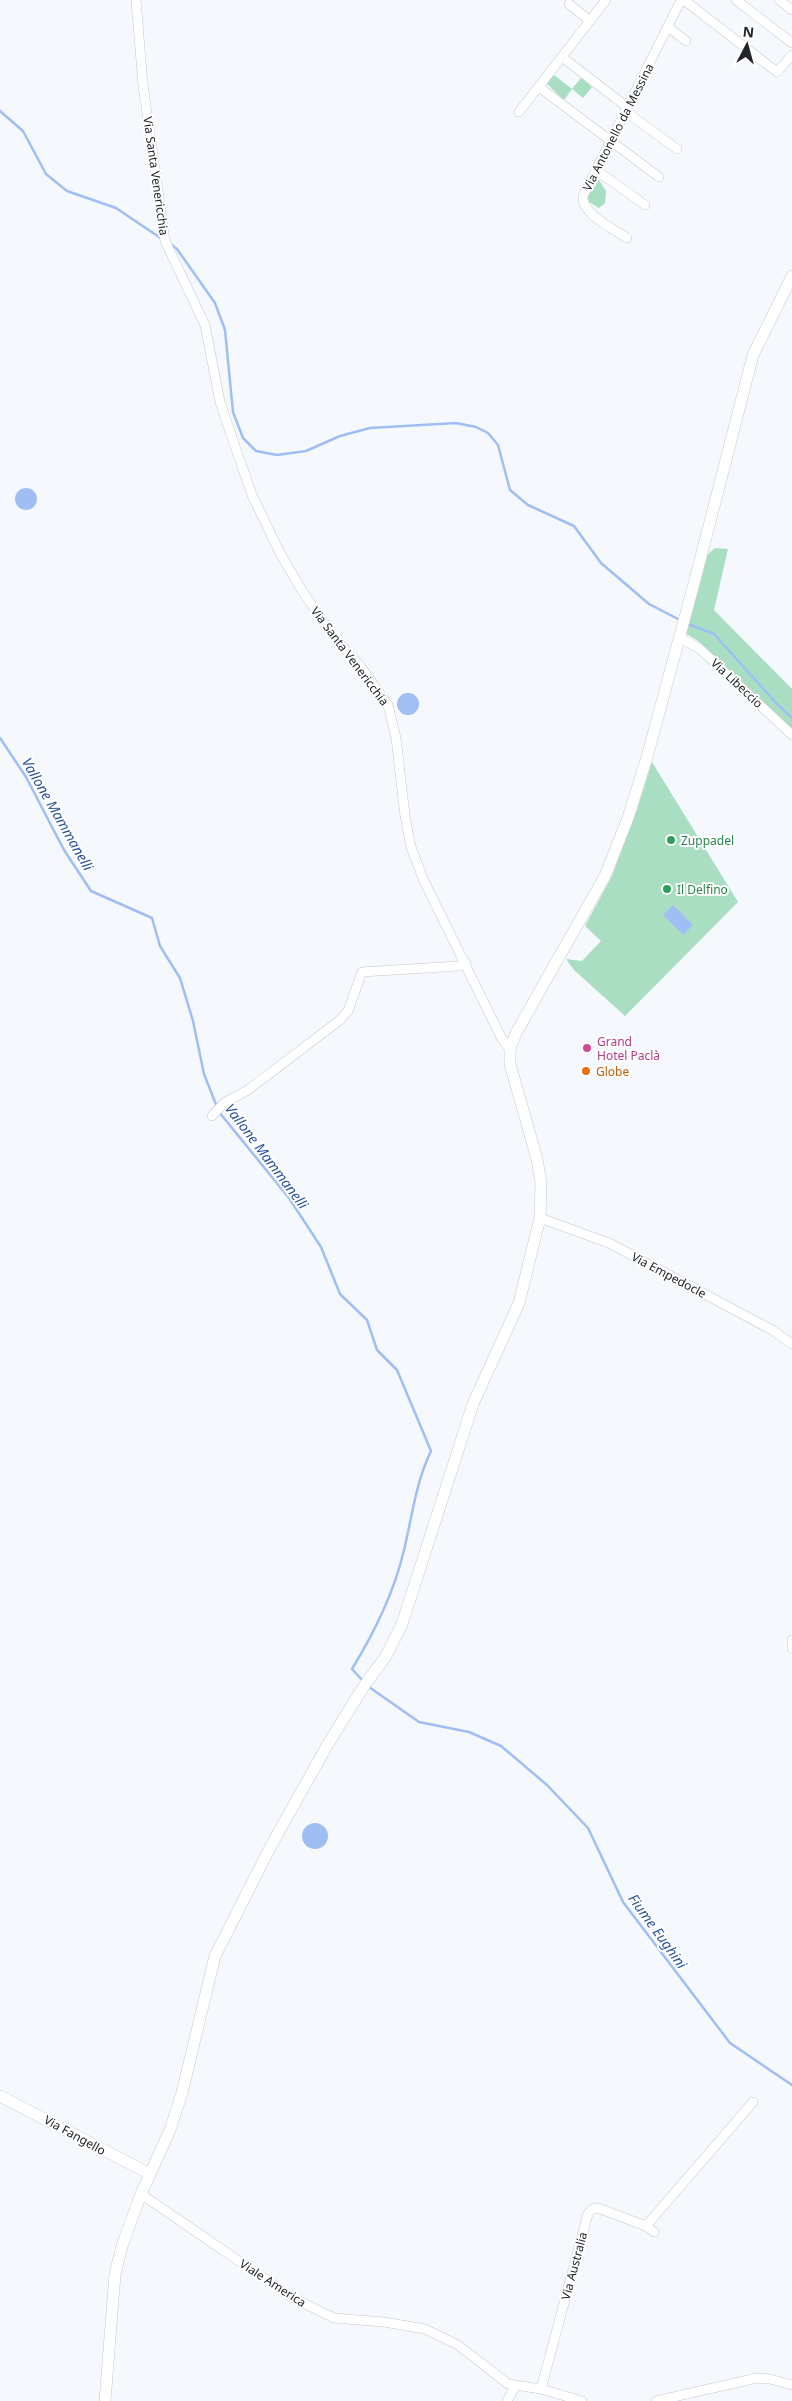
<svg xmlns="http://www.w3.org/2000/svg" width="792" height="2401" font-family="'Noto Sans',sans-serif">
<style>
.green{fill:#aadec3}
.water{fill:#9fbef4}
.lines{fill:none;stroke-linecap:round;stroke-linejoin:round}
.stream{stroke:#9fbef4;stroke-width:2.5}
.street-casing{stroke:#c4c8cc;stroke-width:10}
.secondary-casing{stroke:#c4c8cc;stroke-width:12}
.street{stroke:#fff;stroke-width:9}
.secondary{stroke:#fff;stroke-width:11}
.leisure-dot{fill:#2e9e5b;stroke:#fff;stroke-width:2}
.hotel-dot{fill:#d1479c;stroke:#fff;stroke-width:2}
.food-dot{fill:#e8710a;stroke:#fff;stroke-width:2}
.labels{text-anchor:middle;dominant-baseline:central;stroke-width:4;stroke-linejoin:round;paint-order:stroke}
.street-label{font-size:12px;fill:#222425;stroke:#fff}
.leisure-label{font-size:12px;fill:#27864d;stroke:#fff;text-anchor:start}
.hotel-label{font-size:12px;fill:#b23c85;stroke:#fff;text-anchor:start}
.food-label{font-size:12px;fill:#c56008;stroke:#fff;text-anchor:start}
.water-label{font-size:14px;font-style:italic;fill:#2952a1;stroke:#fff}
</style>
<rect width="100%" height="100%" fill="#f5f9fd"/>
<g class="green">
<path d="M554,75L572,89L581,78L592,87L583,98L572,89L564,100L547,84Z"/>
<path d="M597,177L606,191L605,203L599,208L589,202L587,196Z"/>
<path d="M715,548L728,549L714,610L792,689V731L698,641L685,633L706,556Z"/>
<path d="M652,762L738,902L625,1016L574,970L566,959L582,961L601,941L585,926L612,876L637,810Z"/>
</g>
<g class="water">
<circle cx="26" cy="499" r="11"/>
<circle cx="408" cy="704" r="11"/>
<path d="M673,905L693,925L683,935L663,915Z"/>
<circle cx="315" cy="1836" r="13"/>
</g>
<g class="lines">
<g class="stream">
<path d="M0,111L23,131L46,174L67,191L116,208L162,239"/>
<path d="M169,243L177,249L215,303L225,330L233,412L243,438L256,451L277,455L306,451L340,436L370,428L456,423L476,427L488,433L498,445L510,490L528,505L574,526L601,563L649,604L678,619"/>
<path d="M688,624L714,634L778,705L792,718"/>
<path d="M0,738L26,777L64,850L91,891L152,918L160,946L180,978L193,1021L204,1074L217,1107"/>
<path d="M219,1112L289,1198L321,1247L340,1294L367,1320L377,1350L397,1370L431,1451C415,1484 412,1519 403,1554C393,1595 374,1633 352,1669L363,1681"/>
<path d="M369,1687L419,1722L469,1732L501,1746L547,1785L588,1828L623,1902L730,2043L792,2085"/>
</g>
<defs>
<g id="street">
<path d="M136,0L143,85L165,241L205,325L220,402L237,452L252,495L280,553L301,589L333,636L361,667L388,705L396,738L405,816L411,847L424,881L502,1039L510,1049"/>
<path d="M684,0L777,72L792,55"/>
<path d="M736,0L792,43"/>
<path d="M779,0L792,10"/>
<path d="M569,4L590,21"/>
<path d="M668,27L686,41"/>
<path d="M562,57L627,107"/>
<path d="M539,87L659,177"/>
<path d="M625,111L677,149"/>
<path d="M519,112L606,0"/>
<path d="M596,170L645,205"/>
<path d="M627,238C613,228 582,215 583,196L681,0"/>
<path d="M679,637L700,649L792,735"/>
<path d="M212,1116L224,1103L248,1090L340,1020L348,1011L362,972L459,966L466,963"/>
<path d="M540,1218L609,1243L772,1330L792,1344"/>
<path d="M792,1640V1648"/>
<path d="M141,2194L293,2298L334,2318L384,2322L425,2329L458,2345L508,2384L541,2389L582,2401"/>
<path d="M646,2226L753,2102"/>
<path d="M541,2389L588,2214L592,2209L598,2208L646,2226L654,2232"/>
<path d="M507,2401L515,2387"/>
<path d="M656,2401L757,2378L770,2379L792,2385"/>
</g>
<g id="secondary">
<path d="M0,2096L150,2174"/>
<path d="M105,2401L115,2274L122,2246L141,2194L170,2130L182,2093L215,1956L272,1844L328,1744L364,1686L386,1656L402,1624L473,1404L519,1303L540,1218L541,1183L537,1159L510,1064V1049L516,1033L605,876L628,818L647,757L695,580L753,355L792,276"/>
</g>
</defs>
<use href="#street" class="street-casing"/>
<use href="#secondary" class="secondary-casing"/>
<use href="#street" class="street"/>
<use href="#secondary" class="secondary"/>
</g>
<g class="leisure-dot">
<circle cx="671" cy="840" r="5"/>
<circle cx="667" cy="889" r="5"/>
</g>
<circle class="hotel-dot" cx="587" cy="1048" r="5"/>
<circle class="food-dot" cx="586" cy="1071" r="5"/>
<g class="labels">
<g class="street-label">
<text transform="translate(618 127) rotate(-63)">Via Antonello da Messina</text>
<text transform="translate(156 176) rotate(82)">Via Santa Venericchia</text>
<text transform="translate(350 656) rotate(53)">Via Santa Venericchia</text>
<text transform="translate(737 683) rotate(43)">Via Libeccio</text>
<text transform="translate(669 1275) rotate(28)">Via Empedocle</text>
<text transform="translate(75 2135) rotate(29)">Via Fangello</text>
<text transform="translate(574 2266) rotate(-75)">Via Australia</text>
<text transform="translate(273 2283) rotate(33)">Viale America</text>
</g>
<g class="leisure-label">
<text x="681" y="840">Zuppadel</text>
<text x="677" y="889">Il Delfino</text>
</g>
<g class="hotel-label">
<text x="597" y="1041">Grand<tspan x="597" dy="14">Hotel Paclà</tspan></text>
</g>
<g class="food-label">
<text x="596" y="1071">Globe</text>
</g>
<g class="water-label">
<text transform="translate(58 814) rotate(60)">Vallone Mammanelli</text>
<text transform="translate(267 1156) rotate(53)">Vallone Mammanelli</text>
<text transform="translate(658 1931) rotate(54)">Fiume Eughini</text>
</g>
</g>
<g transform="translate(747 45) rotate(6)" stroke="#ffffff" stroke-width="4" paint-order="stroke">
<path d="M0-4L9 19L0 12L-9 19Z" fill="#222425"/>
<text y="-8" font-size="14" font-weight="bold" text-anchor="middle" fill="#222425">N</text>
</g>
</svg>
